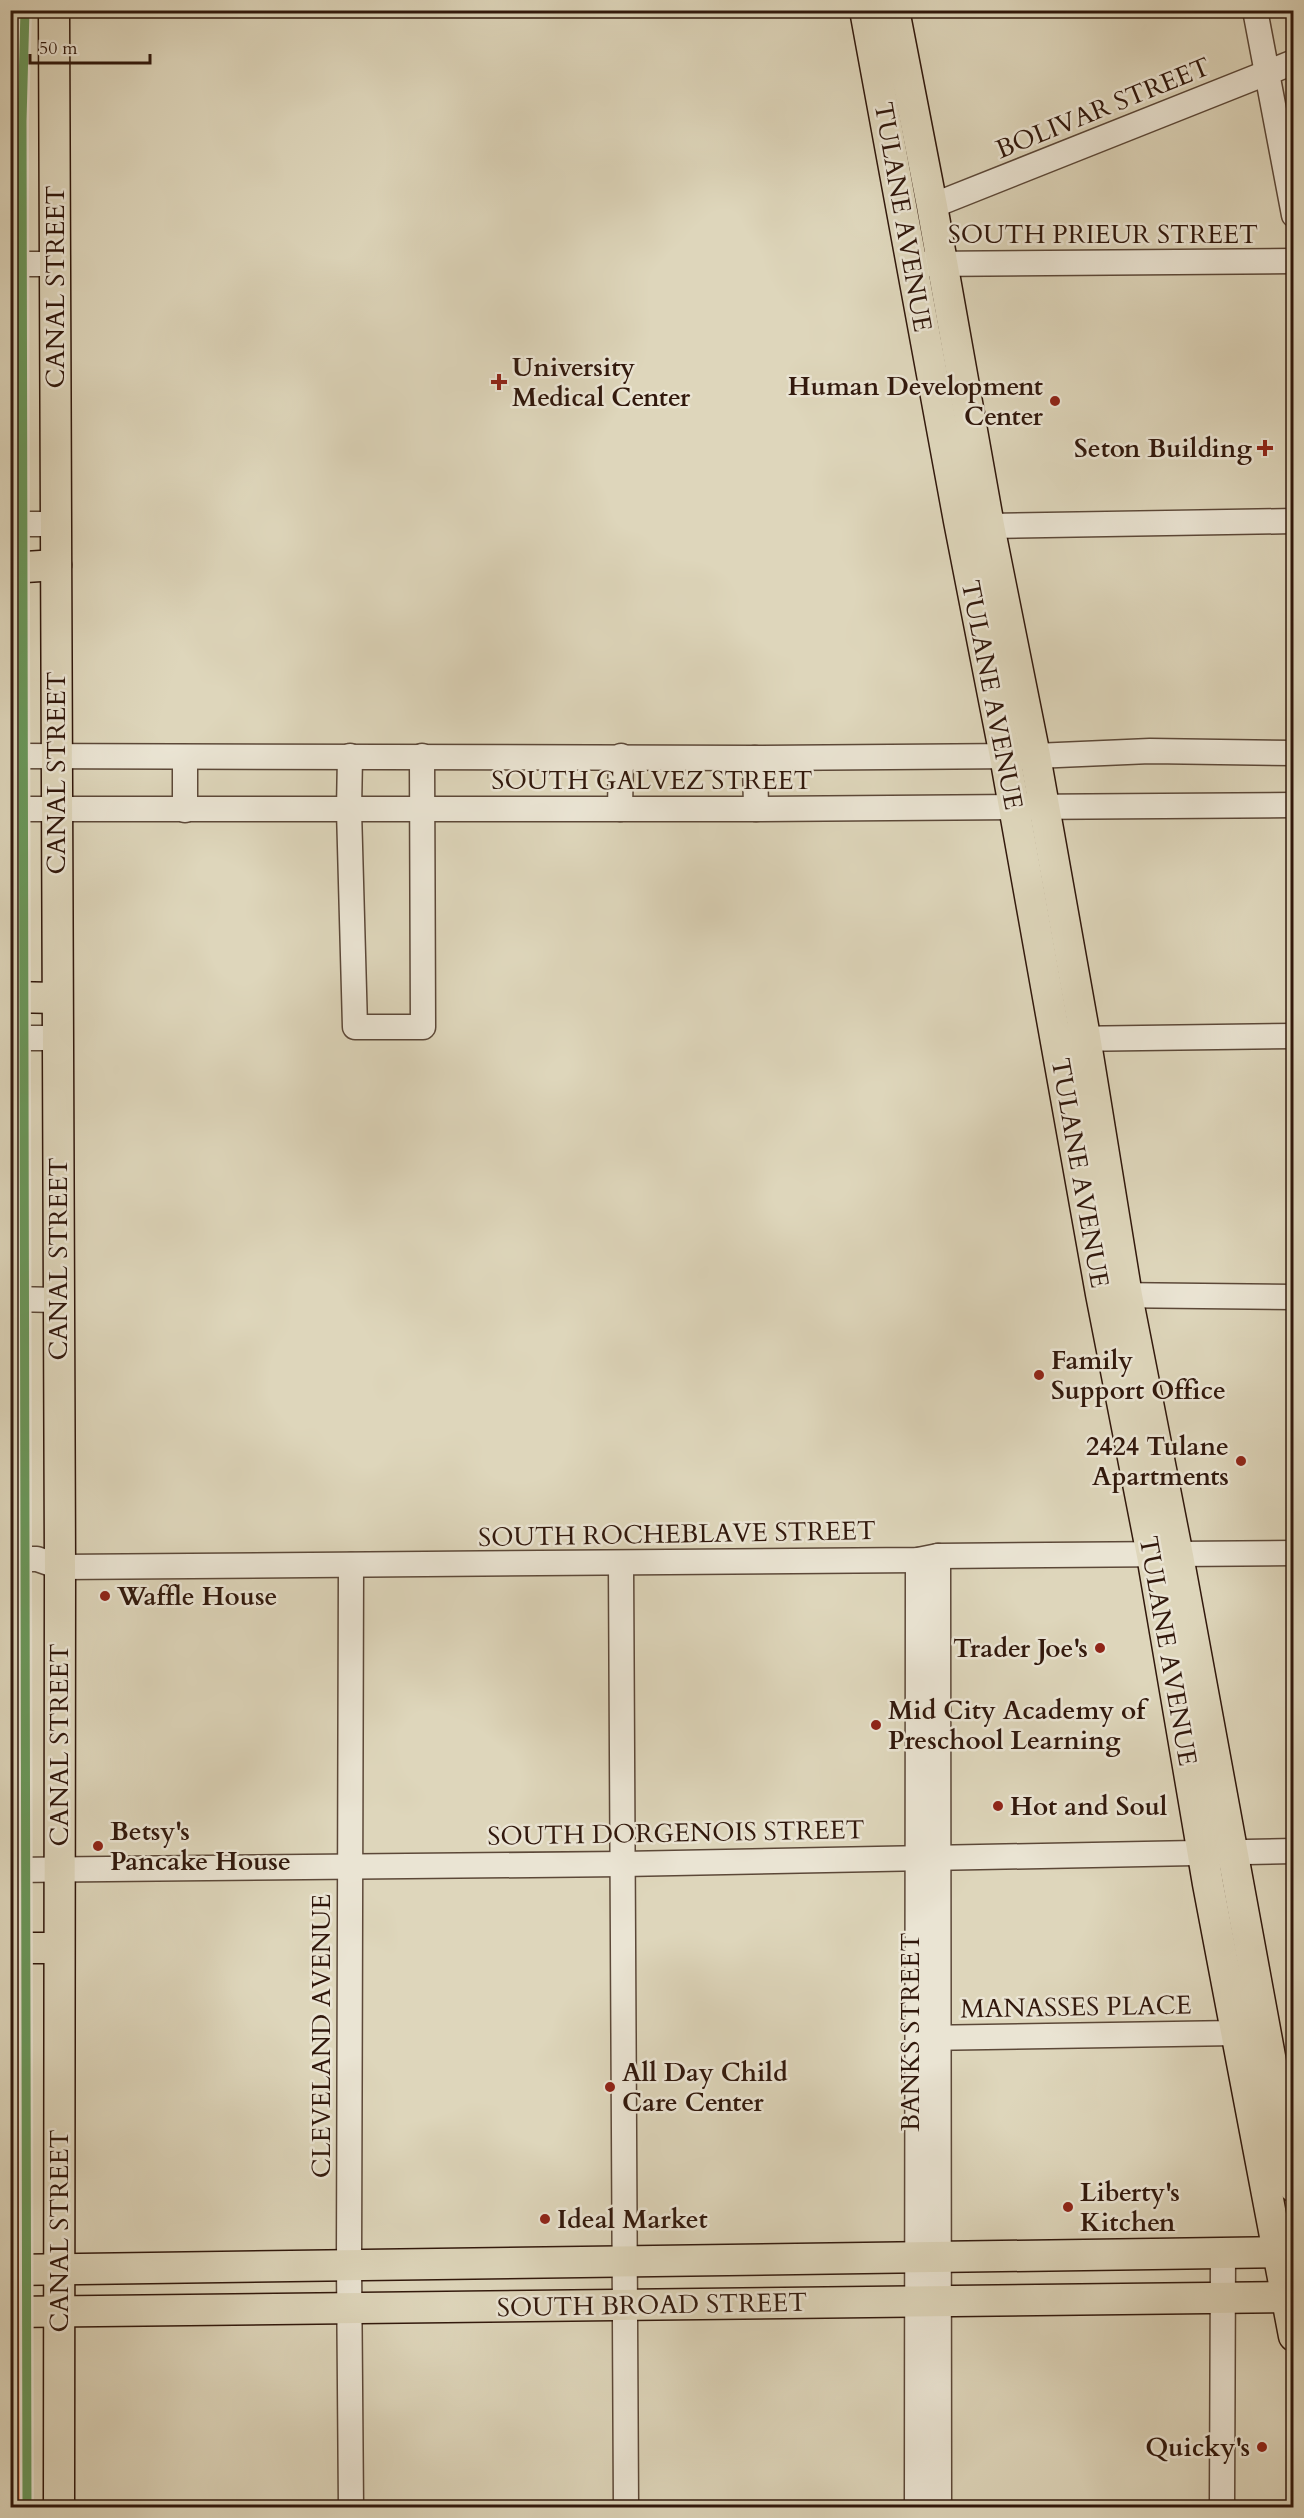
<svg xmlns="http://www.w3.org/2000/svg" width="1304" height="2518" font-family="Cardo,serif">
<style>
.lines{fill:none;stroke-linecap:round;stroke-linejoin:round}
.minor-casing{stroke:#5c4838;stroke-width:27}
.major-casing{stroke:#31180c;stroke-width:33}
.minor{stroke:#eae4d3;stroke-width:24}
.major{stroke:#ded6bb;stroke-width:30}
.tram-1-casing{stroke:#eae4d3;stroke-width:14}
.tram-2-casing{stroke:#eae4d3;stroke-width:14}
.tram-1{stroke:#6a985b;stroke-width:9}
.tram-2{stroke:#e86121;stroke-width:9}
.poi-dot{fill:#8f2418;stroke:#eae4d3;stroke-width:2}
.labels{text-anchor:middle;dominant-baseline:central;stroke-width:5;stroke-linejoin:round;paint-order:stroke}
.street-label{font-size:26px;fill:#31180c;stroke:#eae4d3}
.poi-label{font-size:26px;font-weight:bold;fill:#31180c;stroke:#eae4d3;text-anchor:start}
</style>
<rect width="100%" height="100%" fill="#ded6bb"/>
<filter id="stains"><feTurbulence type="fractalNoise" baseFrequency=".00333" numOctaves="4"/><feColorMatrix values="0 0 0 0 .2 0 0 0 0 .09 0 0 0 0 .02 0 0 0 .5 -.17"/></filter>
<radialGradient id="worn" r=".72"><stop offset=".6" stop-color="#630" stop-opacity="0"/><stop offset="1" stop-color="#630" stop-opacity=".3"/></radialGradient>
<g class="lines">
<defs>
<g id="minor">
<path d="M1255,10L1294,215"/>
<path d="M932,206L1294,62"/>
<path d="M10,264H55"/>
<path d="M924,264L1294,261"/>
<path d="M972,523L989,526L1294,521"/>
<path d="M10,524H56"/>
<path d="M10,756L755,758L1035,756L1150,751L1294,753"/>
<path d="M350,756L349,810L355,1027H423L422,756"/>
<path d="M755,758L756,809"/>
<path d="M10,809H756L1294,805"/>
<path d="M620,809L621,756"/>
<path d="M185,810V757"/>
<path d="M10,1038H57"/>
<path d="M1068,1039L1294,1036"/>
<path d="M1110,1295L1294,1297"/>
<path d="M10,1299L58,1300"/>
<path d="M938,1556L939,2508"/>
<path d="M10,1559H37L60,1567L918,1560L938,1556L1294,1553"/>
<path d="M621,1564L626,2508"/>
<path d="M351,1565L349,2265L351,2508"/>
<path d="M10,1870L623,1864L1294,1851"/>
<path d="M923,2038L1236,2033"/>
<path d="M917,2508L918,1560"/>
<path d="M1222,2508L1223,2253"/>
</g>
<g id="major">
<path d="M54,10L60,1567L59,2508"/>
<path d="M865,10L959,521L1005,756L1101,1294L1152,1555L1208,1884L1294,2336"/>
<path d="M894,10L932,206L989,526L1035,756L1085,1037L1127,1296L1178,1556L1294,2187"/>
<path d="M10,568L56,565"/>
<path d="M10,997L57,998"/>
<path d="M10,1948H59"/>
<path d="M10,2270L1294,2252"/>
<path d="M10,2312L1294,2297"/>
</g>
</defs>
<use href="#minor" class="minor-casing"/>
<use href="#major" class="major-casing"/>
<use href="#minor" class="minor"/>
<use href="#major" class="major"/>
<defs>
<path id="tram-1" d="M25,10L22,121L27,2508"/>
<g id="tram-2">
<path d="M10,102L13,10"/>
<path d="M10,224L15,2508"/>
</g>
</defs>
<use href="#tram-1" class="tram-1-casing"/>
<use href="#tram-2" class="tram-2-casing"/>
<use href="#tram-1" class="tram-1"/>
<use href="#tram-2" class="tram-2"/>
</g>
<g class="poi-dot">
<path d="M496 373h6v6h6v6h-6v6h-6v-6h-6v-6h6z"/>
<circle cx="1055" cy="401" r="6"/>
<path d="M1262 439h6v6h6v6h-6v6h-6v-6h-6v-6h6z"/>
<circle cx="1039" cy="1375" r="6"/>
<circle cx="1241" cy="1461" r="6"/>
<circle cx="105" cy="1596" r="6"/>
<circle cx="1100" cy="1648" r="6"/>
<circle cx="876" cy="1725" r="6"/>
<circle cx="998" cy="1806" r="6"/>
<circle cx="98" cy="1846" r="6"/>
<circle cx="610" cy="2087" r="6"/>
<circle cx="1068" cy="2207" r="6"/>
<circle cx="545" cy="2219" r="6"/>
<circle cx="1262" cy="2447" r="6"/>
</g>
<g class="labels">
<g class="street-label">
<text transform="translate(1103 108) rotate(-22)">BOLIVAR STREET</text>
<text transform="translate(903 217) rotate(80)">TULANE AVENUE</text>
<text x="1103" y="234">SOUTH PRIEUR STREET</text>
<text transform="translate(55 287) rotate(-90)">CANAL STREET</text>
<text transform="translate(992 695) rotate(79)">TULANE AVENUE</text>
<text transform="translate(56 773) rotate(-90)">CANAL STREET</text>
<text x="652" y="780">SOUTH GALVEZ STREET</text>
<text transform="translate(1080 1173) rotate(80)">TULANE AVENUE</text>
<text transform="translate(58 1259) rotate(-90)">CANAL STREET</text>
<text transform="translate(677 1534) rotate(-1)">SOUTH ROCHEBLAVE STREET</text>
<text transform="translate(1168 1651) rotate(80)">TULANE AVENUE</text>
<text transform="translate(59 1745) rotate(-90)">CANAL STREET</text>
<text transform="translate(676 1833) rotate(-1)">SOUTH DORGENOIS STREET</text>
<text transform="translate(1076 2007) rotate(-1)">MANASSES PLACE</text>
<text transform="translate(910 2032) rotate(-90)">BANKS STREET</text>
<text transform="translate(321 2036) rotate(-90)">CLEVELAND AVENUE</text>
<text transform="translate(59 2231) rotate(-90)">CANAL STREET</text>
<text transform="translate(652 2305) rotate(-1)">SOUTH BROAD STREET</text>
</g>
<g class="poi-label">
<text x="512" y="367">University<tspan x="512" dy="30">Medical Center</tspan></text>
<text x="1043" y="386" text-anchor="end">Human Development<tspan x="1043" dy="30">Center</tspan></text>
<text x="1252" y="448" text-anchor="end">Seton Building</text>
<text x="1051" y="1360">Family<tspan x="1051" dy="30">Support Office</tspan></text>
<text x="1229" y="1446" text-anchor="end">2424 Tulane<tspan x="1229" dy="30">Apartments</tspan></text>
<text x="117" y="1596">Waffle House</text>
<text x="1088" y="1648" text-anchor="end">Trader Joe's</text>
<text x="888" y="1710">Mid City Academy of<tspan x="888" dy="30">Preschool Learning</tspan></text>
<text x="1010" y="1806">Hot and Soul</text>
<text x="110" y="1831">Betsy's<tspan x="110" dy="30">Pancake House</tspan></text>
<text x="622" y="2072">All Day Child<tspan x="622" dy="30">Care Center</tspan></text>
<text x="1080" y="2192">Liberty's<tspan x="1080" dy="30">Kitchen</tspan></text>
<text x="557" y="2219">Ideal Market</text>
<text x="1250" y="2447" text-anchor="end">Quicky's</text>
</g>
</g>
<rect width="1304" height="2518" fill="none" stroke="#ded6bb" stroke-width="36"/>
<rect x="12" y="12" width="1280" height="2494" fill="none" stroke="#31180c" stroke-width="3"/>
<rect x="18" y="18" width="1268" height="2482" fill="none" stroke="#31180c" stroke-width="1.5"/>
<path d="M30 54v9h120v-9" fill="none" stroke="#31180c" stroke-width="3"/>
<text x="39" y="54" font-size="18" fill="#31180c" stroke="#eae4d3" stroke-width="4.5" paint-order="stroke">50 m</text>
<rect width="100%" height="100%" filter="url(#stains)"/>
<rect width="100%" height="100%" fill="url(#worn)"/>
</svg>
